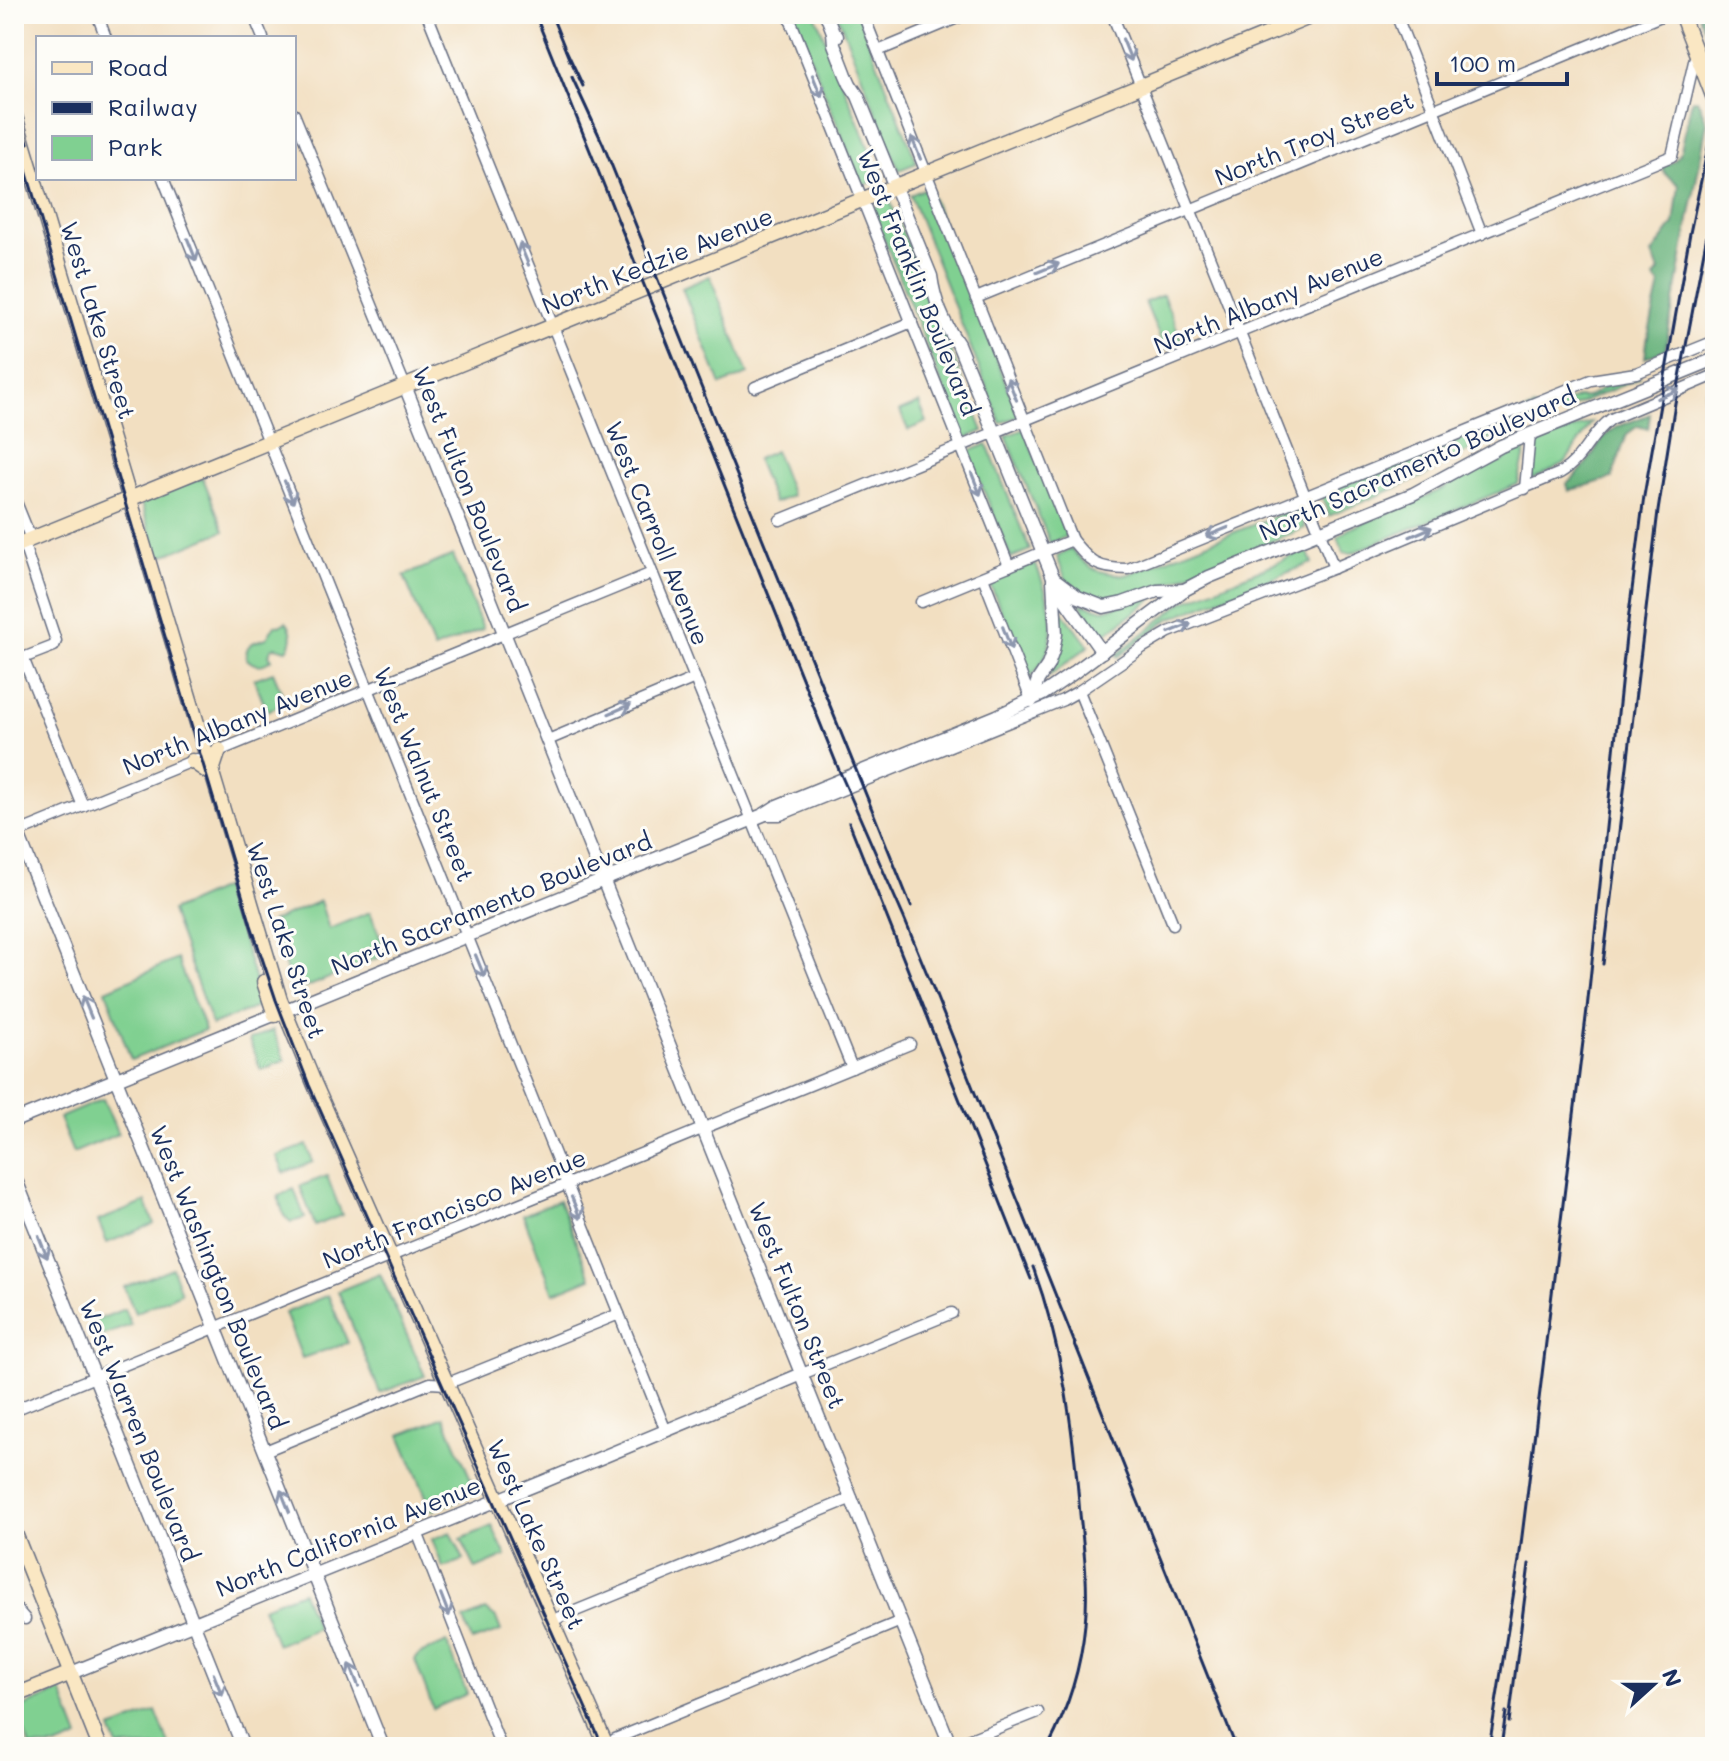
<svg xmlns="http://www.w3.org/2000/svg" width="1729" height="1761" font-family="Mali,sans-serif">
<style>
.green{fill:#80d091;stroke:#4e8078;stroke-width:2}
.forest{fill:#68b27b;stroke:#42706c;stroke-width:2}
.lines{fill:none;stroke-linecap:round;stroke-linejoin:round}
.minor-casing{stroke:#666d81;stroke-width:13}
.tertiary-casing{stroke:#666d81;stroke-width:15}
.secondary-casing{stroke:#666d81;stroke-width:17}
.minor{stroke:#fff;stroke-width:10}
.tertiary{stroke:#fff;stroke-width:12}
.secondary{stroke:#fae7c3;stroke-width:14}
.rail{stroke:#1b2f5e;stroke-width:3}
.oneway{stroke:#8d97ae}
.labels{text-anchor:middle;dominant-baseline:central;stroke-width:6;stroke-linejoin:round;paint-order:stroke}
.street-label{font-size:24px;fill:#1b2f5e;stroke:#fdfcf7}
</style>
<rect width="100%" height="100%" fill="#fdfcf7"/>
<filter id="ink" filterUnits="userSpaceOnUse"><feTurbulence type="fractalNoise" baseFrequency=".0125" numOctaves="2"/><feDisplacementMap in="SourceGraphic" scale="16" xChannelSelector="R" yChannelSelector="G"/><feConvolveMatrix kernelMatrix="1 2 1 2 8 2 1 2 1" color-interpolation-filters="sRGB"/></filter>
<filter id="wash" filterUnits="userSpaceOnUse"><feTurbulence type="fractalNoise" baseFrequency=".006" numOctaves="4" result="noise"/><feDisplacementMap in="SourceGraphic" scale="32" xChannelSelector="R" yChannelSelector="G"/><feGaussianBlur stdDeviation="1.8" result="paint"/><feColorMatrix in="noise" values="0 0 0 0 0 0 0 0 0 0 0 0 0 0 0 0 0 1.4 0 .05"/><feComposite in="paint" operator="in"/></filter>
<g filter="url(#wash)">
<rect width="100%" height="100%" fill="#f2dfc1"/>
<g class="green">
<path d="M793,14H815L881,179L862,186Z"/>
<path d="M837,14H858L917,163L899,170Z"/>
<path d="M928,187L1019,416L1001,423L910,195Z"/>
<path d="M890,201L983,431L964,439L872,209Z"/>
<path d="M710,276L748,374L721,385L682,288Z"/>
<path d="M1163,295L1183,343L1165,350L1145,302Z"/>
<path d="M1641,377L1579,404L1490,439L1424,476L1329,516L1321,494L1534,408L1543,412L1579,397C1591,400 1600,388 1611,384V381Z"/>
<path d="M919,403L927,422L908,430L900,411Z"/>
<path d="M1592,422L1565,463L1531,480L1537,443Z"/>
<path d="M1024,429L1067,536L1050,543L1006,436Z"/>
<path d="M987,444L1030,550L1011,558L968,452Z"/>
<path d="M1526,449L1518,484L1352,553H1344L1338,537L1349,529L1443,489L1475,469L1501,462L1510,455Z"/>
<path d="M775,451L792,496L774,503L756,459Z"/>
<path d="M203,478L224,531L158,558L141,503L169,489Z"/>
<path d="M1298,507L1305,528L1149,590L1115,601L1097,602L1077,591L1066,580L1057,557L1071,549C1092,572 1096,572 1126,575Z"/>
<path d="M1307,550L1312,563L1169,619L1118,657L1116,655L1183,602Z"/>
<path d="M453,555L483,629L434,649L404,576Z"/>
<path d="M1028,565H1036C1052,603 1064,647 1028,679L989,581Z"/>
<path d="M1159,594L1104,635L1079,603L1104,610Z"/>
<path d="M1058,606L1089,646L1049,676L1058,647Z"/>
<path d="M286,622C293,630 294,641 287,650L276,647L271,649L269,655L272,659C264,666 255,667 247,659C243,644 256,641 267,638L275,625L279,626Z"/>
<path d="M273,672L286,703L267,711L254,679Z"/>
<path d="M227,886L262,1005L212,1025L171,911Z"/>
<path d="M320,901L329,929L370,912L387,954L293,993L272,921Z"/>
<path d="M177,959L205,1030L131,1060L106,990Z"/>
<path d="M273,1030L285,1060L261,1070L249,1040Z"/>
<path d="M103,1099L118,1134L73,1153L59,1118Z"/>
<path d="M307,1145L313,1162L284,1173L277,1156Z"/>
<path d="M327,1176L342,1215L315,1226L300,1186Z"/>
<path d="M294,1189L305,1218L291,1222L284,1216L278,1196Z"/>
<path d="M559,1200L591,1278L554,1293L523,1215Z"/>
<path d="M146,1202L154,1224L107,1243L98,1221Z"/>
<path d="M172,1268L181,1293L135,1313L124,1287Z"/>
<path d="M380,1274L425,1376L380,1393L338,1291Z"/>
<path d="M328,1295L348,1343L302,1358L285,1313Z"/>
<path d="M124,1309L131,1325L96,1338L90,1323Z"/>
<path d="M444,1417L477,1493L432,1511L400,1435Z"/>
<path d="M492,1526L506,1556L476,1569L461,1539Z"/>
<path d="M451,1532L464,1560L443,1568L432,1539Z"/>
<path d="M302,1592L317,1628L277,1645L262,1607Z"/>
<path d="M486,1610L496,1618L501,1631L472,1641L464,1620Z"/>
<path d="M447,1642L467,1694L433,1709L415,1660L420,1654Z"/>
<path d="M61,1691L79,1738L56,1747H30L16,1710Z"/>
<path d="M156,1711L170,1747H118L111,1729Z"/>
</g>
<g class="forest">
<path d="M1701,14H1715V56L1699,15Z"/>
<path d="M1697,99L1707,122L1665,350L1645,358L1647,341L1660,285L1654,278L1659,271L1652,254L1674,224L1679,185L1665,174L1662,167C1672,163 1677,160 1681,150L1691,104L1693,100Z"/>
<path d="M1715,385V426L1702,431L1705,391Z"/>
<path d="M1650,414L1648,429L1638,426L1627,434L1612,478L1569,491L1567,484L1584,467L1605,436L1617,427Z"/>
</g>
</g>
<g filter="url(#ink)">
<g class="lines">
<defs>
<g id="minor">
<path d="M97,14L106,38"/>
<path d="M253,14L263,38"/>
<path d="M427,14L852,1068"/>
<path d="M788,14L1009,566"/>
<path d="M863,14L1072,540C1091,563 1097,569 1128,569L1591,380L1636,373L1715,341"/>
<path d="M1112,14L1334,568"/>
<path d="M1396,14L1482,234"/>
<path d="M878,51L967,14"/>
<path d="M294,114L405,386"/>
<path d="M163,178L666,1431"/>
<path d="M976,298L1666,14"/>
<path d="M755,387L912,322"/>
<path d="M1525,489L1530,434"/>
<path d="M14,497L31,539"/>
<path d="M780,520L1672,156L1696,53"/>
<path d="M23,542L56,641L54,646L23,658L83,806"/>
<path d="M983,577L1032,702"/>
<path d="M921,602L1072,540"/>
<path d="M1079,691L1173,924"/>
<path d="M548,740L695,678"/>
<path d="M216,752L652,573"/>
<path d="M763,815H780L1063,700L1079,691L1142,648L1169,632L1334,568L1560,473C1584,459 1589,435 1611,419L1715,375"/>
<path d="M14,834L197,759"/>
<path d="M802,1374L952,1313"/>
<path d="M14,1410L910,1044"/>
<path d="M265,1451L430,1383L446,1384L619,1314"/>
<path d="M417,1532L501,1747"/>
<path d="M14,1606L25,1619"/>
<path d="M551,1621L852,1498"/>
<path d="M615,1739L901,1621"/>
<path d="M950,1747L1038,1712"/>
</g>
<g id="tertiary">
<path d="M826,14L833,32L837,36"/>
<path d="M833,32L834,44L846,75L850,84L858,96L931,276C934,300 944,324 958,344L1053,577L1063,597L1102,652"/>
<path d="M405,386L951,1747"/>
<path d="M1057,581L1078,597L1104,607L1123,603L1157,591L1184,590"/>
<path d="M1031,700L1038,680L1048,665L1053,651L1056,634L1053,580"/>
<path d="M14,824L383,1747"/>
<path d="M14,1121L763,815L777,806L997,716L1043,694L1072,674L1184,590L1209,577L1413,494L1501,446L1715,359"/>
<path d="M14,1175L243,1747"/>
<path d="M71,1673L545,1481L802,1374"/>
</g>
<g id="secondary">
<path d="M1681,14L1715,101"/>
<path d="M14,113L280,1000L314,1083L607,1747"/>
<path d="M14,546L1317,14"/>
<path d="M192,761L211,774L219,750"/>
<path d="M264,982L275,1015"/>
<path d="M14,1531L100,1747"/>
<path d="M14,1696L71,1673"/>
</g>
</defs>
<use href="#minor" class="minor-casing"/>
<use href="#tertiary" class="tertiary-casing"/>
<use href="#secondary" class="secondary-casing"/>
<use href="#minor" class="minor"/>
<use href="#tertiary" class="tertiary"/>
<use href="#secondary" class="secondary"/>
<g class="rail">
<path d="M535,14L839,770L904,918L933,988L1236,1747"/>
<path d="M551,14L570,61"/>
<path d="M566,50L583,86"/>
<path d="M572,77L603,144L911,906"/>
<path d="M14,97L28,143"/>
<path d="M14,130L251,925L276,1000L309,1085L603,1747"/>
<path d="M849,822L1031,1279"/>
<path d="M1603,964L1658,511L1675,403L1715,193"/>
<path d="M1033,1267C1063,1349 1073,1428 1080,1514C1084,1551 1089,1588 1085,1624C1081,1668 1068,1709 1048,1747"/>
<path d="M1509,1722L1529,1564"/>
<path d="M1489,1747L1519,1560L1532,1456L1587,1009L1626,637L1644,496L1690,233L1715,114"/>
<path d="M1501,1747L1506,1712"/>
</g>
</g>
<defs><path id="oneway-shaft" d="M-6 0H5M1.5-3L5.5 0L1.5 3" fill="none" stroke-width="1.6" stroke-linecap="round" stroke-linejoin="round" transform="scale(2)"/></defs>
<g class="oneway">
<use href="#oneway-shaft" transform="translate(1127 50) rotate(68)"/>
<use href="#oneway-shaft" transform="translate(817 86) rotate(68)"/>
<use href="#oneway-shaft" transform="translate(916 148) rotate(-112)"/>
<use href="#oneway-shaft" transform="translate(192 250) rotate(68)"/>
<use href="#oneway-shaft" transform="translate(524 254) rotate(-112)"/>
<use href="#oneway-shaft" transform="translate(1048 268) rotate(-22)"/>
<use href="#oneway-shaft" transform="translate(1012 389) rotate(-112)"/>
<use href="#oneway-shaft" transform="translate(1668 394) rotate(-22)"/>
<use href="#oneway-shaft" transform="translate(976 484) rotate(68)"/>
<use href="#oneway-shaft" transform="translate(289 492) rotate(68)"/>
<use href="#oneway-shaft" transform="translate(1217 532) rotate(158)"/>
<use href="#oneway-shaft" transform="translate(1421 532) rotate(-23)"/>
<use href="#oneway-shaft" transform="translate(1180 628) rotate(-22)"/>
<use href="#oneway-shaft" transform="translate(1007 638) rotate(69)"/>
<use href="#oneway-shaft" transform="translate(620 709) rotate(-23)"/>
<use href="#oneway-shaft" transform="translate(480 966) rotate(68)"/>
<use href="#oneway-shaft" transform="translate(87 1007) rotate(-112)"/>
<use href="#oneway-shaft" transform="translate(576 1208) rotate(68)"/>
<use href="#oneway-shaft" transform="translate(43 1247) rotate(68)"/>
<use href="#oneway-shaft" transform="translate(285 1501) rotate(-112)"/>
<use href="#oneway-shaft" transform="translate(445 1605) rotate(69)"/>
<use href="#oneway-shaft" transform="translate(354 1675) rotate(-112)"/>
<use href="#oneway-shaft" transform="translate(218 1685) rotate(68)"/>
</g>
</g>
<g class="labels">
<g class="street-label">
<text transform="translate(1314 138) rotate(-22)">North Troy Street</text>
<text transform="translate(657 260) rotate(-22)">North Kedzie Avenue</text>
<text transform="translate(919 282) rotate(68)">West Franklin Boulevard</text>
<text transform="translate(1268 300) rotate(-22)">North Albany Avenue</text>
<text transform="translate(99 320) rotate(73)">West Lake Street</text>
<text transform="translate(1417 463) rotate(-24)">North Sacramento Boulevard</text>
<text transform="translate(470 489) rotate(68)">West Fulton Boulevard</text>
<text transform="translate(658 533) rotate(68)">West Carroll Avenue</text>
<text transform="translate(237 721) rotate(-22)">North Albany Avenue</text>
<text transform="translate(425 774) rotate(68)">West Walnut Street</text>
<text transform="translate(491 903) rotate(-22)">North Sacramento Boulevard</text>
<text transform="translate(287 940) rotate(72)">West Lake Street</text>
<text transform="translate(454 1208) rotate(-22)">North Francisco Avenue</text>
<text transform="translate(219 1277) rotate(68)">West Washington Boulevard</text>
<text transform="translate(798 1305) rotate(68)">West Fulton Street</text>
<text transform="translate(140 1430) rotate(68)">West Warren Boulevard</text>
<text transform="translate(537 1534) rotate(66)">West Lake Street</text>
<text transform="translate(348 1536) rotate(-22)">North California Avenue</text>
</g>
</g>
<rect width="1729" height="1761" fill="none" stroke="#fdfcf7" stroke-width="48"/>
<rect x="36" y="36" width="260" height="144" fill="#fdfcf7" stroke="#a3aaba" stroke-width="2"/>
<rect x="52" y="62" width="40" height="12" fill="#fae7c3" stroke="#a3aaba" stroke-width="2"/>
<text x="108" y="76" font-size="24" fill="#1b2f5e">Road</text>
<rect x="52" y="102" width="40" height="12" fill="#1b2f5e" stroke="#a3aaba" stroke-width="2"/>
<text x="108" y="116" font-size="24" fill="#1b2f5e">Railway</text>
<rect x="52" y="136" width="40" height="24" fill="#80d091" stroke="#a3aaba" stroke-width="2"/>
<text x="108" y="156" font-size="24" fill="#1b2f5e">Park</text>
<g transform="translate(1653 1685) rotate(69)" stroke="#fdfcf7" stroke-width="6" paint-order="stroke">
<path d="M0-6L14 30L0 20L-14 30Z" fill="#1b2f5e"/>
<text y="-12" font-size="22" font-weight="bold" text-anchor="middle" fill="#1b2f5e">N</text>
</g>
<path d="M1437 72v12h130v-12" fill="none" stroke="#1b2f5e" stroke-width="4"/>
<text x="1449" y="72" font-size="24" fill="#1b2f5e" stroke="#fdfcf7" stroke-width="6" paint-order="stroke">100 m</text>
</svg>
